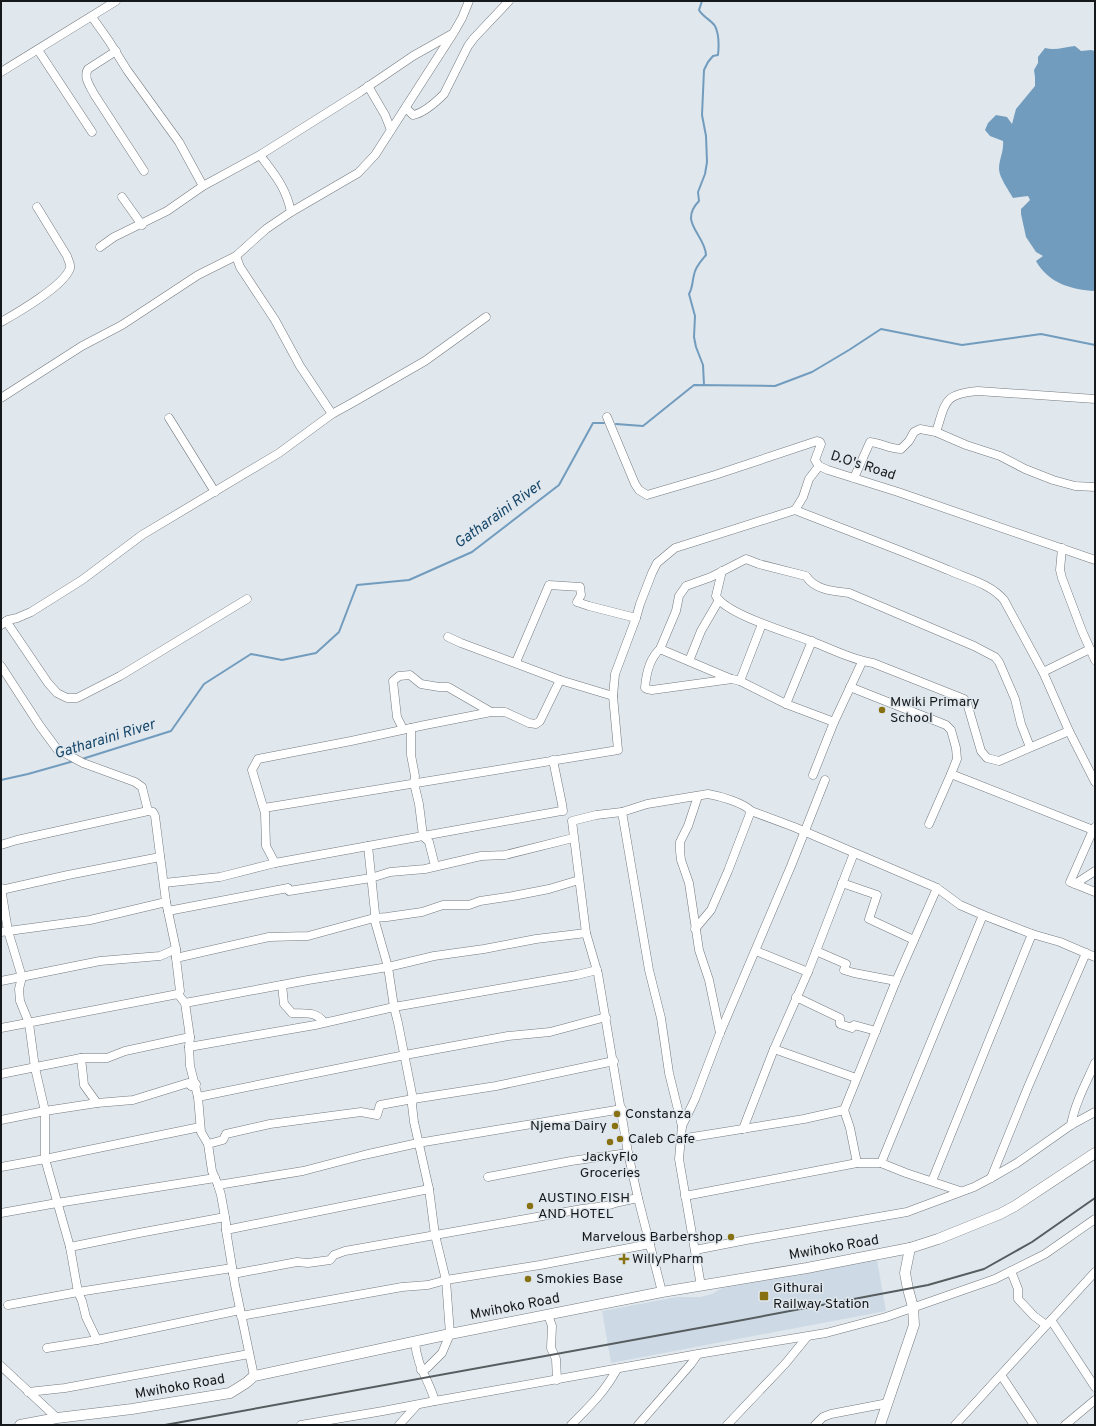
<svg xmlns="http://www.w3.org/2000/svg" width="1096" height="1426" font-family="Overpass,sans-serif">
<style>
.built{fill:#cddae5}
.water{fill:#729cbe}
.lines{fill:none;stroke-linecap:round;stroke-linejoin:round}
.stream{stroke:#729cbe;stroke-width:2}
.minor-casing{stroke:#747a7f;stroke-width:9}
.tertiary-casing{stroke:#747a7f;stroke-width:11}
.minor{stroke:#fff;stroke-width:8}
.tertiary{stroke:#fff;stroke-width:10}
.rail{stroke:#575c5f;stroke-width:2}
.poi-dot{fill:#887112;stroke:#e0e7ed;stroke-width:1.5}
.labels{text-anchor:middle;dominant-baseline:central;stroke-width:3;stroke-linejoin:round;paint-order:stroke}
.street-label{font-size:14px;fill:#16191b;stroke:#e0e7ed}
.poi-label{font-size:14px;fill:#16191b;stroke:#e0e7ed;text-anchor:start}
.water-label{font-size:15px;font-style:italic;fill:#17486b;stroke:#e0e7ed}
</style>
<rect width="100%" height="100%" fill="#e0e7ed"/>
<path class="built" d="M877,1260L886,1311L611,1363L602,1311L677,1297H700L712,1294L722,1288Z"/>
<path class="water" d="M1075,46L1081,51L1091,50L1095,51V291C1072,290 1048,283 1036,261L1043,256L1036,252L1026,237L1021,214V209L1030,200L1028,196L1013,198C1009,191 999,177 999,169C999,159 1004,151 1003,141L990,136L985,130L988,123L996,115L1007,117L1012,124L1016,109L1035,86V77L1034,70L1038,63V57L1045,48C1055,51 1065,47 1075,46Z"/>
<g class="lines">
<g class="stream">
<path d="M702,1L699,10C703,17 711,20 715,26C719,34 719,46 718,55L713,56L708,62L704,70L702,115L706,136L707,162L705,174L698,192L699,201C678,223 705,234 706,255C701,261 695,267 694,275C692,282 693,287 689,294L695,316L694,337L696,347L703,365L704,385"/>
<path d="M616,424L643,426L694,385L775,386L812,372L849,350L881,329L962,345L1041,334L1095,345"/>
<path d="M82,759L171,731L204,684L251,654L282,660L316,653L339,632L357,585L409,580L472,552L559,485L593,423H604"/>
<path d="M1,780L28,774L74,761"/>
</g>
<defs>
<g id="minor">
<path d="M92,17L109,41L127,70L179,142L203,186L167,211L114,237L100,247"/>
<path d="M38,50L92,132"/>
<path d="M116,51L88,69C83,77 90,86 94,94L144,171"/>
<path d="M1,72L116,1"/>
<path d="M368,86L385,115L391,130"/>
<path d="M406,108L413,115C424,113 436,102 444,94L468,46L474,38L509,1"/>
<path d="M260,155L360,92L413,56L452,34"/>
<path d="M203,186L260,155C274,174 286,187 291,212L266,229L236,256L240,267L275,320L300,366L332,414L352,403L425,361L486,317"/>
<path d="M122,197L142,225"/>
<path d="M291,212L358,173L375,155L454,32L462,18L469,1"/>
<path d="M1,322C17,313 65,285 70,268C71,264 68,260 67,256L37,207"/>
<path d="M1,398L82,346L122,325L198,275L236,256"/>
<path d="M607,417L635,484L639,490L647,495L715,475L817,441L820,442L821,444L815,460L819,466L828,470L898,492L1095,560"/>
<path d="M169,418L215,492"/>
<path d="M936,432C946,402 943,394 978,391L1095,399"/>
<path d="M854,478L870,442C881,443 890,449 901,449L909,441L914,432L920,429L936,432L966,445L1000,456L1025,469L1053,480L1075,486L1095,487"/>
<path d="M795,510C846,530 897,549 948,570C966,578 991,584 1004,600L1043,672L1069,731L1095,782"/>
<path d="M1062,548L1060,570L1062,578L1082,631L1095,660"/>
<path d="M722,571L716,596C727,615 791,633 813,642C832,649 852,660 873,663L964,699L967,703L981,751L987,758L999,761L1069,731"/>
<path d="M6,621L48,683L57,693L67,698H77L120,676L247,599"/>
<path d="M1,625L8,620L17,618L31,612L82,580L142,535L279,453L332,414"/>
<path d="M448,637L461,643L560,680"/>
<path d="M660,649L731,679"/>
<path d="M689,661L701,631L719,600"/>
<path d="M516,662L549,585L580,587L581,595L577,602L589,606L636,618"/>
<path d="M1,666L40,726L57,749L83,763L135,782L142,787L148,811"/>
<path d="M1043,672L1090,649"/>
<path d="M740,681L762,624"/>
<path d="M850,687L946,725L951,730L956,748L957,759L951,774L1093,830L1095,827"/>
<path d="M786,704L812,641"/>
<path d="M834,722L786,704L740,681L732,679L652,690L647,689L645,688C646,674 650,658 660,649L676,611L679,596L686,586L711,577L746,559L759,564L806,576C815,590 833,591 849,593L974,646L995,657L999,662L1015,699L1021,724L1030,747"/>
<path d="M411,728V755L415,776L414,783L419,804L423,836L429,842L435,866"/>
<path d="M403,729L397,717L393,681L399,676L410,675L421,684L439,687H448L491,712"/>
<path d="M813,775L834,722L862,662"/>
<path d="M698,796L688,826L680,842V851L681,860L689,883L699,950L709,980L720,1033"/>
<path d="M264,808L618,750L613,696L615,674L636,618L640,604L652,573L657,563L675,548L795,510L803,497L809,479L819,466"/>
<path d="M622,812L649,970L661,1018L669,1073L682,1126"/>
<path d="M929,824L951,774"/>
<path d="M1093,830L1070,882L1095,892"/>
<path d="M1,845L17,840L148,811L153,812L155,816L166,902L176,949V958L180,991L178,994L185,1003L190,1037L189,1047L190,1066L198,1097L201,1132L208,1144L212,1171L218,1185L221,1195L226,1223V1230L235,1285L254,1376"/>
<path d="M275,863L266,846L265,813L252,770L258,759L351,741L425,725L491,712H505L529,723L536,724L540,721L560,680L613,696"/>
<path d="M164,883L220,877L275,863L368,846"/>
<path d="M842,883L877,895L869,919L914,940"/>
<path d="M1075,884L1095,871"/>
<path d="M1,888L8,931L22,977L19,989L20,1001L29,1023L35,1068L45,1111V1159L70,1247L78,1292L82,1301L86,1317L97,1340"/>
<path d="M1,890L68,875L160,857"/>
<path d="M168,911L288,888L289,891L371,878L390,872L425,869L481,856L505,855L573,838"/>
<path d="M695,929L711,910L728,871L751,811"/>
<path d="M1,932L90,920L166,902"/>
<path d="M756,951L808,972"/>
<path d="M816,951L846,964L844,970L854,973L896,981"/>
<path d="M176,958L269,937L308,936L374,918L387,917L422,912L443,905H469L480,901L513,896L549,889L579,880"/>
<path d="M1,981L100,961L160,956L176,949"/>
<path d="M282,985L284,1004L292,1013C306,1014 315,1011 324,1022"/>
<path d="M796,997L840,1018V1024L852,1028L854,1025L876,1031"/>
<path d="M185,1003L308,980L388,967L434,956L484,949L536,939L586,933"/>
<path d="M1,1028L178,994"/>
<path d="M189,1047L315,1025L394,1007L577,975L597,970"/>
<path d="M774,1049L856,1078"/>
<path d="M81,1058L84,1085L97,1103"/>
<path d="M1,1074L81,1058H107L125,1051L190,1037"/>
<path d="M198,1097L405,1055L508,1036L550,1032L606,1017"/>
<path d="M844,1110L850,1128L857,1163"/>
<path d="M1,1120L45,1111L97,1103L133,1100L188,1083L191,1086L196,1084"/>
<path d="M1071,1125C1075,1103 1086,1083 1095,1063"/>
<path d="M743,1129L774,1049L808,972L854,853"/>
<path d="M680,1139L804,1119L844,1110L896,981L937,888"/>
<path d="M208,1144L223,1140L226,1134L270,1124L361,1112L377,1115L380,1105L413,1099L496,1086L614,1061"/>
<path d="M881,1163L983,915"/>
<path d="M1,1167L45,1159L200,1127"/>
<path d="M488,1177L571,1161L628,1153"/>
<path d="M991,1178L1028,1087L1086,953"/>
<path d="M932,1181L1032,934"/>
<path d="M218,1185L303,1171L364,1155L418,1143L622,1109"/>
<path d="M685,1196L857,1163H881L906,1173L960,1191"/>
<path d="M1,1213L57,1203L215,1178"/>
<path d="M226,1230L429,1189"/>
<path d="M70,1247L139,1233L225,1217"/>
<path d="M695,1250L746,1240L907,1212L974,1187L991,1178L1017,1163L1071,1125L1095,1112"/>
<path d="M1011,1271L1018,1289V1299L1034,1316L1046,1325"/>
<path d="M233,1274L297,1262L308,1263L330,1260L334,1255L345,1251L582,1209L606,1206L619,1202L638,1198"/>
<path d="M701,1286L679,1159L682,1126L695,1099L720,1033L791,866L825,780"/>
<path d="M662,1292L638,1198L628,1153L598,974L586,933L572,821L596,815L622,812L647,804L708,794C720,796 744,803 751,811L794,827L937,888L960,905L983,915L1032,934L1060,942L1095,957"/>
<path d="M8,1305L78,1292L232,1268"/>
<path d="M548,1315L552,1326L551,1348L556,1359L557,1380"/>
<path d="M241,1316L402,1287L428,1285L446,1280L540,1265L650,1244"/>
<path d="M1051,1320L1095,1387"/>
<path d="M415,1342C417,1367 428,1378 435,1401"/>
<path d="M47,1348L97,1340L240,1310"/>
<path d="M1,1366L57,1418"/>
<path d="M421,1370L427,1368L442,1353L450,1334L446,1280L435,1235L429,1189L414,1122L412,1105L413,1099L398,1023L394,1007L388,967L374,918L375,913L368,846L561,811H563L562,804L553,760"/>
<path d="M1001,1375L1034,1425"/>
<path d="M28,1392L65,1388L249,1354"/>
<path d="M301,1425L383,1411L435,1401L698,1354L826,1333L886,1317L995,1279L1045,1254L1095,1219"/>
<path d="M399,1425L417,1405"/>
<path d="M571,1425C589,1407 604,1393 617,1369"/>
<path d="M638,1425L691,1364L698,1354"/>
<path d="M727,1425L785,1364L807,1337"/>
<path d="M815,1425L823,1417L831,1414L888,1403"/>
<path d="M955,1425L1095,1272"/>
<path d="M1065,1425L1095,1400"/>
</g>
<g id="tertiary">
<path d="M20,1425L57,1418L132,1409L230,1393L246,1383L254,1376L450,1334L662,1292L807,1268L910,1248L938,1239L1000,1214L1015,1206L1095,1153"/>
<path d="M880,1425L914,1325L913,1307L908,1289L905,1273L910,1248"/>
</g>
</defs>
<use href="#minor" class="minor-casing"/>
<use href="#tertiary" class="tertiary-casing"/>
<use href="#minor" class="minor"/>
<use href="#tertiary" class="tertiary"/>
<path class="rail" d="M165,1425L732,1322L928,1285L984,1269L1032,1242L1095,1198"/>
</g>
<g class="poi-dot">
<circle cx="882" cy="710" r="4"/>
<circle cx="617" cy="1114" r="4"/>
<circle cx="615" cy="1126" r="4"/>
<circle cx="620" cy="1139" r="4"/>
<circle cx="610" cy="1142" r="4"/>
<circle cx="530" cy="1206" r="4"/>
<circle cx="731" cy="1237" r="4"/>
<path d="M622 1253h4v4h4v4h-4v4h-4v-4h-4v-4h4z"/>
<circle cx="528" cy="1279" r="4"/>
<rect x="759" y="1291" width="10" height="10" rx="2"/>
</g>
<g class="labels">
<g class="street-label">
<text transform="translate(863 466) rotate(18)">D.O's Road</text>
<text transform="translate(834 1248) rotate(-10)">Mwihoko Road</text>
<text transform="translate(515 1307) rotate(-11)">Mwihoko Road</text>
<text transform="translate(180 1387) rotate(-10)">Mwihoko Road</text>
</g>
<g class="poi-label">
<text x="890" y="702">Mwiki Primary<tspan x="890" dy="16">School</tspan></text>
<text x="625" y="1114">Constanza</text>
<text x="607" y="1126" text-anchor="end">Njema Dairy</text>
<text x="628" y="1139">Caleb Cafe</text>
<text x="610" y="1157" text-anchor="middle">JackyFlo<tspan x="610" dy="16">Groceries</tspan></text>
<text x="538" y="1198">AUSTINO FISH<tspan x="538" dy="16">AND HOTEL</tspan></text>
<text x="723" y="1237" text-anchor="end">Marvelous Barbershop</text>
<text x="632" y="1259">WillyPharm</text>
<text x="536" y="1279">Smokies Base</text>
<text x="773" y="1288">Githurai<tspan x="773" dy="16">Railway Station</tspan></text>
</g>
<g class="water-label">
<text transform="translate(499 515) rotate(-36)">Gatharaini River</text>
<text transform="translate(105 740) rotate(-17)">Gatharaini River</text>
</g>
</g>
<rect width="1096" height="1426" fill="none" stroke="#16191b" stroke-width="4"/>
</svg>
